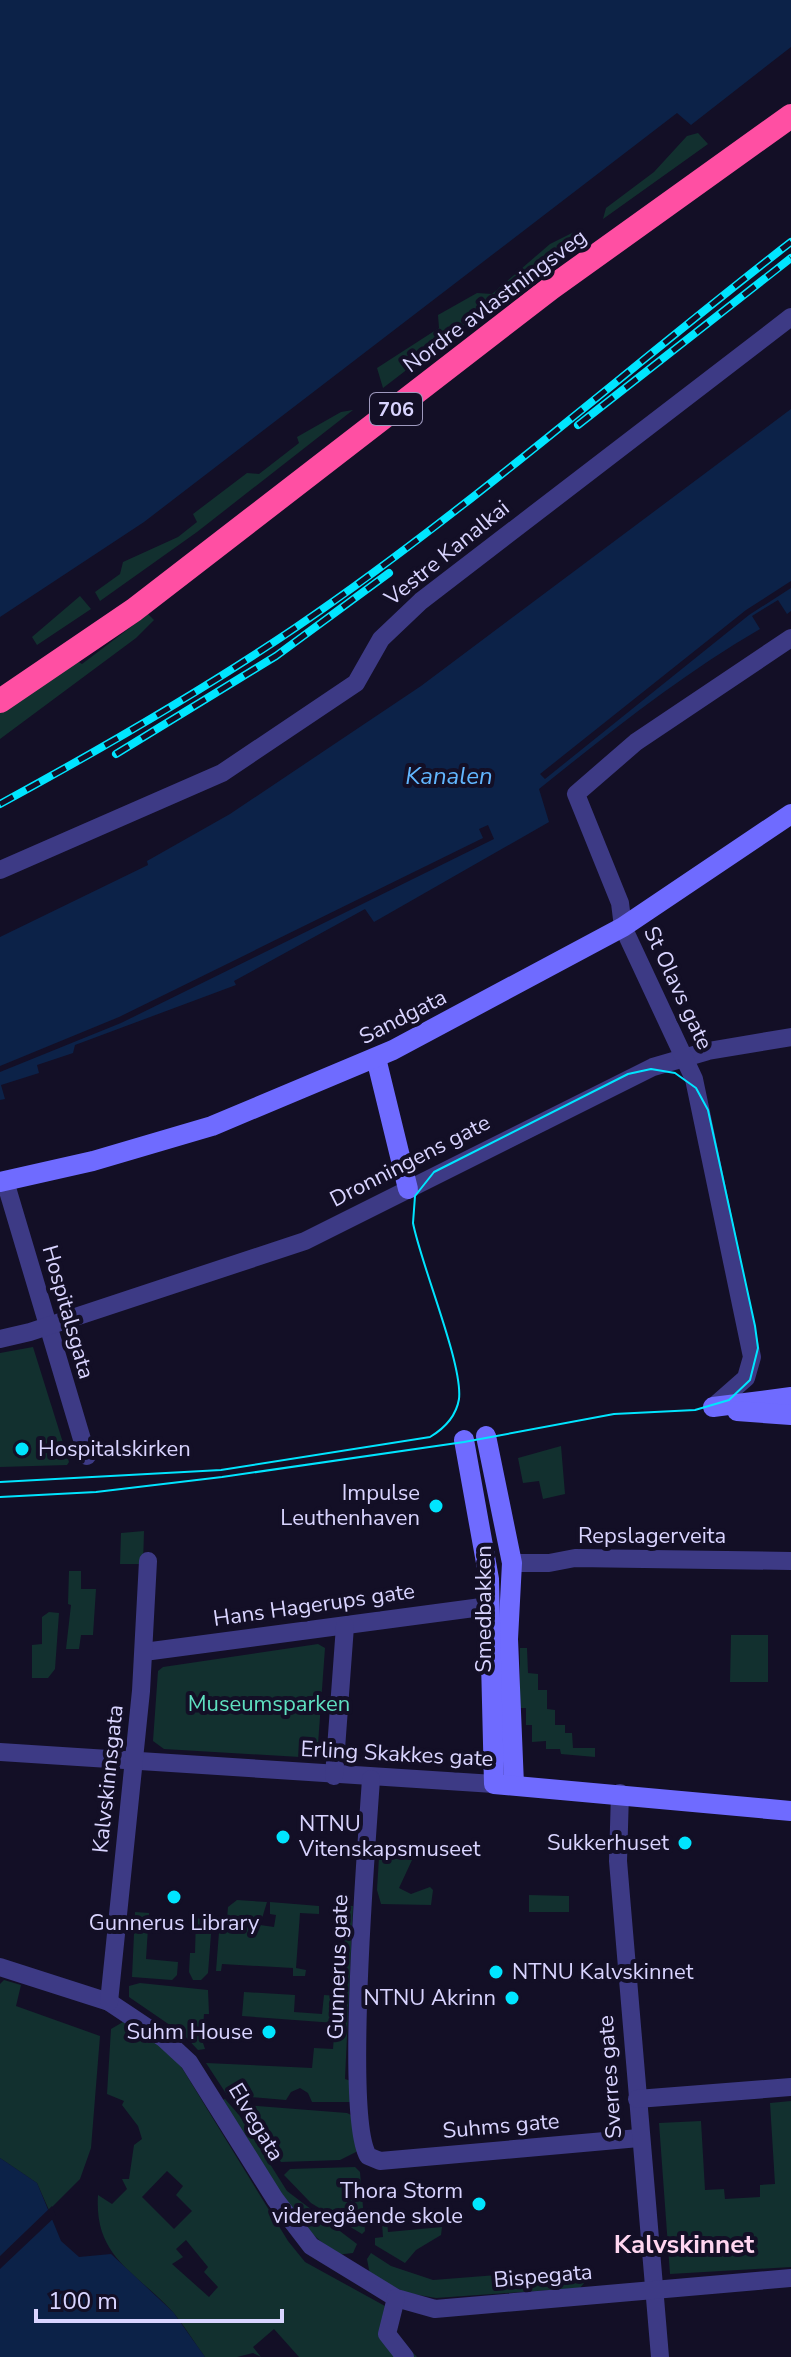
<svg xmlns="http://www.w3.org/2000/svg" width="791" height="2357" font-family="'Nunito Sans',sans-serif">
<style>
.green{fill:#12302f;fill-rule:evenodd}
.water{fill:#0c2248}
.pier{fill:#130f26}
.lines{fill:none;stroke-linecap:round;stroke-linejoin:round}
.street{stroke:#3d3a85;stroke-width:18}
.secondary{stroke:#6f6bff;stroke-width:20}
.highway{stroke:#ff4fa3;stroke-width:24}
.tram{stroke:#00e5ff;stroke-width:2}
.rail-casing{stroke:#00e5ff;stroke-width:8}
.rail{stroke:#130f26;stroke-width:5;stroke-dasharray:15;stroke-linecap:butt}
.poi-dot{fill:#00e5ff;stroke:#130f26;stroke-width:3}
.labels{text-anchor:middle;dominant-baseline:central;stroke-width:8;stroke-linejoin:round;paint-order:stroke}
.shield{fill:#130f26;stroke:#9e99be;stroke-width:2}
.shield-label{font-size:20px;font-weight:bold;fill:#d9d4ff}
.street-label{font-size:22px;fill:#d9d4ff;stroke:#130f26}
.poi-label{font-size:22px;fill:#d9d4ff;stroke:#130f26;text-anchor:end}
.park-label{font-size:22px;fill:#5fe0c0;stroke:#130f26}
.water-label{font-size:24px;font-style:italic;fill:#62b6ff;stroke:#130f26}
.quarter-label{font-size:26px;font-weight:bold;fill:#ffd6f0;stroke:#130f26}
</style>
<rect width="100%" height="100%" fill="#130f26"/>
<g class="green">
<path d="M698,133L708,144L603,219L606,208L654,172L687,136Z"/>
<path d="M576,231L581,236L383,388L377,368L439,328L438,315L477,293L492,294L550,244Z"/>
<path d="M353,410L197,532L100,601L95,592L120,574L123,562L178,537L197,522L193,514L247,473L259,474L299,443L297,437L341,412Z"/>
<path d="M80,596L91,609L37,645L32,637Z"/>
<path d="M148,614L154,620L136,638L0,739V711L77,661L82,664Z"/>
<path d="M33,1347L69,1462L67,1465L0,1467V1353Z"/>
<path d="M561,1446L565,1494L543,1499L539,1481L523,1483L518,1458Z"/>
<path d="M144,1531L143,1564H120L121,1533Z"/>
<path d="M69,1571H81V1589H96L93,1635H81L79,1649H66L71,1605L68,1604Z"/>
<path d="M49,1612L59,1613L55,1669L48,1678H32V1645L42,1644V1617Z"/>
<path d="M731,1635H768V1682H730Z"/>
<path d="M318,1644L325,1648L317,1758L164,1749L153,1741L158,1671L163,1667Z"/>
<path d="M520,1648H527L528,1673L538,1674V1690H547V1709L555,1710V1725H565V1733H572L573,1748H595V1757L561,1754L560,1749H546V1741L532,1742V1725H526V1708H520Z"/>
<path d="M379,1857L412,1860L399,1888L411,1894L430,1887L433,1890L431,1905L381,1904L377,1890Z"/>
<path d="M529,1895L569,1896V1912H529Z"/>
<path d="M237,1900L267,1902L260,1925L274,1927L276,1915L270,1914V1902L319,1906V1914L300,1913L296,1968L306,1970L305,1976H293V1968L222,1964L221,1971H216L220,1919H227L228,1907Z"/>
<path d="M335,1905L353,1906L345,2079L351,2081L350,2102H312L308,2093L300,2088L291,2092L286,2100L227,2095L206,2063L312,2068L314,2048L333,2049L335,2023L242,2016L244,1992L295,1995L294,2012L322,2014L324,1995L338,1996L347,1917L333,1915Z"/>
<path d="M135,1912L149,1913L146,1959L178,1962L177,1975L172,1980L132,1977Z"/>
<path d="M196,1918L212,1921L208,1973L201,1980H193L189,1972L190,1953H195Z"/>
<path d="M4,1980L21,1985L16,2006L100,2036L91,2148L80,2179L49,2210L37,2183L0,2158V1984Z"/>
<path d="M140,1983L208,1990L209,2014H204L202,2040L205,2049L198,2050L183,2034L129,1997V1986Z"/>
<path d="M123,2022L154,2041L179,2063L288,2241L305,2262L385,2306L389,2328L417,2357H299L274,2329L253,2347L261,2357L253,2353L237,2357H205C194,2342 184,2325 172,2311C135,2271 94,2257 98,2195L112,2204L127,2189L122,2179H129L134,2145L142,2139L138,2126L122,2105L124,2101L107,2094L111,2029ZM167,2171L183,2186L176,2195L192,2211L174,2229L142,2197ZM186,2240L208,2267L204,2272L218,2287L209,2297L172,2264L183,2257L176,2249Z"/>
<path d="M225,2099L239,2115L287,2191L357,2244L353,2253L336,2255L298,2221L222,2100Z"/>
<path d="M791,2101V2267L670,2274L659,2123L701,2121L705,2190L724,2189L725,2199L760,2197V2185L775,2184L770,2103Z"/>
<path d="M246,2105L347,2113L351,2115L358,2151L340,2160L281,2162L242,2108Z"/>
<path d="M355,2167L360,2172L365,2231L362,2234L311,2203L284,2175L290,2169Z"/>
<path d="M381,2210H386L388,2232L442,2227L441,2235L416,2250L405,2263L375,2245V2238L383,2237Z"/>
<path d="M371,2253L391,2266L433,2280L588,2268L591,2275L580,2288L436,2298L407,2293L370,2275L367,2259Z"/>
</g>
<g class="water">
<path d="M0,0H791V47L691,125L677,113L144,522L0,617Z"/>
<path d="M791,409V611L787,614L778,600L752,616L760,629C681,675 610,732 539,789L549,822L374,922L365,909L234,981L236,985L75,1045L73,1053L37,1065L39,1073L1,1085L5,1099L0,1100V937L148,865L147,861L230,814L421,686Z"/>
<path d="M0,2158L37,2183L61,2241L79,2257L111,2254L173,2312L205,2357H0Z"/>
</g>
<g class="pier">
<path d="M791,581V588L749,615L545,779L540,774L746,610Z"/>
<path d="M488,825L494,839L121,1023L0,1072V1066L119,1017L483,838L479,829Z"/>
<path d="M52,2206L56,2216L0,2269V2256Z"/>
</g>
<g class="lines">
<g class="street">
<path d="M0,870L222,773L356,683L381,639L421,601L791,317"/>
<path d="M5,1181L87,1456"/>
<path d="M0,1339L30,1332L305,1241L653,1067L708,1051L791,1037"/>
<path d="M713,1407L746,1378L752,1357L694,1079L623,927L620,903L576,794L636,742L791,638"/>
<path d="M512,1563H549L575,1558L791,1561"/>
<path d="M144,1652L489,1606"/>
<path d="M0,1752L494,1784"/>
<path d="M334,1776L345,1626"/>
<path d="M371,1779C367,1841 344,2115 368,2156L380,2161L639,2138"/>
<path d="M620,1793L618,1861L660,2357"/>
<path d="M0,1967L109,2002L163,2038L189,2062L275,2199L311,2246L396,2298L435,2309L791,2278"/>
<path d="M109,2002L141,1691L148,1561"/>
<path d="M637,2099L791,2087"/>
<path d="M396,2298L387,2334L405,2357"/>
</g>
<g class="secondary">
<path d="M376,1058L408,1189"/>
<path d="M0,1182L93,1161L212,1126L393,1050L623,927L791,814"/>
<path d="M713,1407L791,1397"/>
<path d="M737,1411L791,1415"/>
<path d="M486,1436L512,1563L508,1639L514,1785"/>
<path d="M464,1440L489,1579L494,1784L791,1811"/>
</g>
<path class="highway" d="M0,701L134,610L551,288L791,116"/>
<path class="tram" d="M0,1482L221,1470L430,1437C445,1428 456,1417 459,1399C463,1364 421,1265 413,1223L415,1196L434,1172L628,1074L651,1069L675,1073L696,1088L708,1110L755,1326L758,1348L750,1380L729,1400L695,1410L614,1414L464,1442L222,1477L96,1492L0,1497"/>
<defs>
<g id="rail">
<path d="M578,425L791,258"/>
<path d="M116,754L276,656L389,573"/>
<path d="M0,804C101,749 200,692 295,628C466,512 627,369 791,242"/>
</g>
</defs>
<use href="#rail" class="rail-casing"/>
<use href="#rail" class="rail"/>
</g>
<g class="poi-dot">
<circle cx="22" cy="1449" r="8"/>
<circle cx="436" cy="1506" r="8"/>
<circle cx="283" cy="1837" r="8"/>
<circle cx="685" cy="1843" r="8"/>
<circle cx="174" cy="1897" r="8"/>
<circle cx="496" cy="1972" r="8"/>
<circle cx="512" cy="1998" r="8"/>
<circle cx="269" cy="2032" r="8"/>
<circle cx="479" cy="2204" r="8"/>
</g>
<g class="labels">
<rect class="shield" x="370" y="393" width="52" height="32" rx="6"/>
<g class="shield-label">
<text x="396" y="409">706</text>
</g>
<g class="street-label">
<text transform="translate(495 301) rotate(-37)">Nordre avlastningsveg</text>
<text transform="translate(447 553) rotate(-39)">Vestre Kanalkai</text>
<text transform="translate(678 988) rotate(65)">St Olavs gate</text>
<text transform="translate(403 1017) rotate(-27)">Sandgata</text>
<text transform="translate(410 1161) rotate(-27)">Dronningens gate</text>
<text transform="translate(68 1312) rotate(74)">Hospitalsgata</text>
<text x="652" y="1536">Repslagerveita</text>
<text transform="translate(314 1605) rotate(-8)">Hans Hagerups gate</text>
<text transform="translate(484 1609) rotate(-90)">Smedbakken</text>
<text transform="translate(397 1754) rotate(3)">Erling Skakkes gate</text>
<text transform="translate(108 1779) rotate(-84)">Kalvskinnsgata</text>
<text transform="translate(338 1967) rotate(-88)">Gunnerus gate</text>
<text transform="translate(610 2077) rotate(-94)">Sverres gate</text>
<text transform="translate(256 2122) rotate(59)">Elvegata</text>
<text transform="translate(501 2126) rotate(-5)">Suhms gate</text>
<text transform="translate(543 2276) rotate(-5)">Bispegata</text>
</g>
<g class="poi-label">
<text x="38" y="1449" text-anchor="start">Hospitalskirken</text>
<text x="420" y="1493">Impulse<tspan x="420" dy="25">Leuthenhaven</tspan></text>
<text x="299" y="1824" text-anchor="start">NTNU<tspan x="299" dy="25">Vitenskapsmuseet</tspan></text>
<text x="669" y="1843">Sukkerhuset</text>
<text x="174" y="1923" text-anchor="middle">Gunnerus Library</text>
<text x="512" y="1972" text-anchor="start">NTNU Kalvskinnet</text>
<text x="496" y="1998">NTNU Akrinn</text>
<text x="253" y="2032">Suhm House</text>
<text x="463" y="2191">Thora Storm<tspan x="463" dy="25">videregående skole</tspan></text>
</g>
<g class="park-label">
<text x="269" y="1704">Museumsparken</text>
</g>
<g class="water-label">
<text x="449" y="776">Kanalen</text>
</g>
<g class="quarter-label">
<text x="684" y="2244">Kalvskinnet</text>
</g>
</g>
<path d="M36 2309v12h246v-12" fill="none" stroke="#d9d4ff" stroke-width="4"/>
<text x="48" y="2309" font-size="24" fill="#d9d4ff" stroke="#130f26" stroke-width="6" paint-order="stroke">100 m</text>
</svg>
